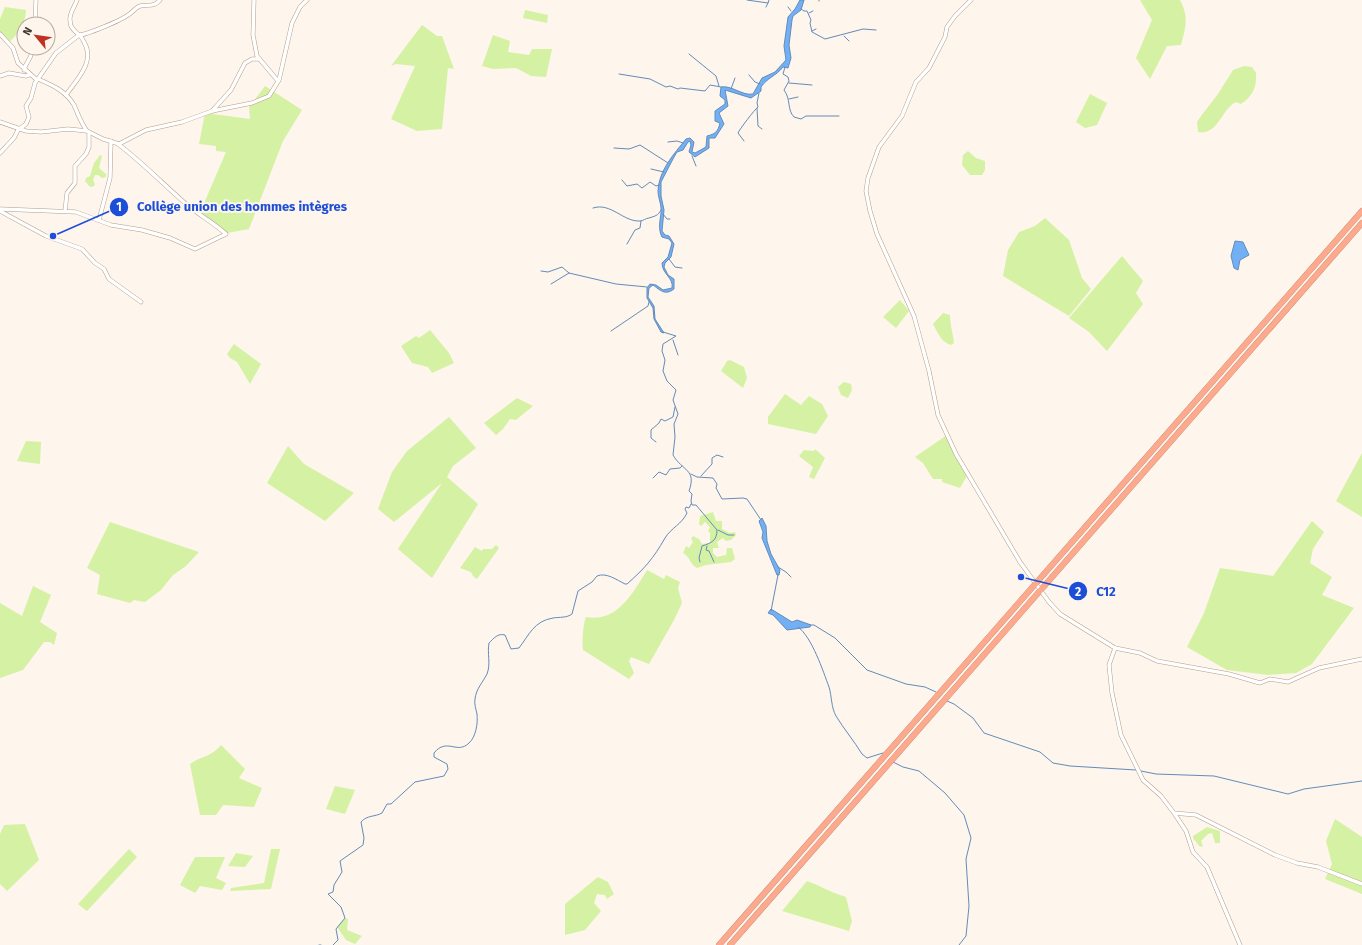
<svg xmlns="http://www.w3.org/2000/svg" width="1362" height="945" font-family="'Fira Sans',sans-serif">
<style>
.green{fill:#d5f2a4}
.water{fill:#72b0f6;stroke:#638cba}
.lines{fill:none;stroke-linecap:round;stroke-linejoin:round}
.stream{stroke:#638cba;stroke-width:1}
.minor-casing{stroke:#b39e8a;stroke-width:4.5}
.highway-casing{stroke:#ba816c;stroke-width:6}
.minor{stroke:#fff;stroke-width:3.5}
.highway{stroke:#fca98d;stroke-width:5.5}
.leader{fill:none;stroke:#1d4ed8;stroke-width:1.5}
.callout-dot{fill:#1d4ed8;stroke:#fef5ec;stroke-width:1.5}
.mark-label{font-size:12px;text-anchor:middle;font-weight:bold;fill:#fff}
.callout-label{font-size:13px;text-anchor:middle;font-weight:bold;fill:#1d4ed8;stroke:#fef5ec;stroke-width:4;stroke-linejoin:round;paint-order:stroke}
</style>
<rect width="100%" height="100%" fill="#fef5ec"/>
<g class="green">
<path d="M1140,0H1180C1189,17 1186,27 1181,45L1167,46L1150,79L1136,58L1152,20Z"/>
<path d="M5,7L26,10C26,22 18,35 8,43L0,34V19Z"/>
<path d="M525,10L548,15L547,23L523,18Z"/>
<path d="M422,25L437,36H442L454,69L448,68L442,129L417,131L391,119L415,66L396,64L391,66Z"/>
<path d="M493,35L510,41L508,52L529,55L532,49H552L546,77L531,76L516,68L493,69L482,66Z"/>
<path d="M1244,66L1252,67L1256,73C1257,87 1253,96 1241,104L1236,102C1222,108 1218,136 1198,132L1197,122L1201,116L1218,94L1233,70Z"/>
<path d="M265,86L302,110L283,141L249,229L227,233L199,215L226,152L216,151V146L199,144L205,113L250,119L249,107Z"/>
<path d="M1090,94L1107,103L1097,125L1085,128L1076,122Z"/>
<path d="M968,151L976,158L985,161V170L982,175H970L962,165L963,155Z"/>
<path d="M100,155L102,156L99,168L106,174V177L102,178L98,175H95L93,180L95,185L92,187L89,186L85,181L86,178L90,176L94,163Z"/>
<path d="M1045,218L1069,240L1082,278L1091,289L1069,316L1003,276L1008,250L1019,232L1035,226Z"/>
<path d="M1122,256L1143,281L1136,293L1143,304L1107,351L1089,332L1069,318Z"/>
<path d="M900,300L909,311L896,328L883,317Z"/>
<path d="M943,313L950,315C950,325 953,333 954,343L951,345C941,342 938,333 933,324Z"/>
<path d="M430,330L449,353L454,363L432,373L428,367L412,363L401,346L416,336L419,338Z"/>
<path d="M234,344L261,364L250,384L237,362L230,358L227,354Z"/>
<path d="M730,360L744,367L747,378L743,388L721,371L727,361Z"/>
<path d="M844,382L851,384L852,390L848,398L841,395L838,387Z"/>
<path d="M785,394L801,405L809,396L822,404L828,416L816,434L768,424V417Z"/>
<path d="M517,398L533,406L516,420L510,419L503,429L496,435L484,423Z"/>
<path d="M449,417L476,448L453,466L447,477L478,504L432,578L398,549L442,483L394,522L378,509L392,472L407,451Z"/>
<path d="M947,435L968,474L960,488L942,482V479H933L923,463L915,457Z"/>
<path d="M26,441L41,442L40,464L17,461Z"/>
<path d="M288,446L304,464L354,493L325,521L267,483Z"/>
<path d="M815,449L825,458L814,479L809,477L813,467L799,456L804,450L814,451Z"/>
<path d="M1362,453V517L1336,501Z"/>
<path d="M713,512L716,521H722V529L730,533L735,532L736,535L731,540L726,541L723,538L717,542L719,548H713V553L717,557L726,555L727,548H732L735,559L731,562L706,565L697,568C690,565 690,556 683,553L686,546L689,548L693,542L691,539L693,536L699,539L702,544L710,543V533L708,531L710,527L705,522L701,526L699,524L700,516Z"/>
<path d="M1312,521L1324,532L1313,549L1310,563L1332,577L1322,595L1354,608L1312,664L1296,673L1268,675L1227,670L1187,647L1204,613L1220,568L1273,576Z"/>
<path d="M110,522L199,552L186,566L173,575L161,590L145,602L134,600L130,603L97,594L100,575L87,568Z"/>
<path d="M496,545L499,548L477,579L473,576L471,572L460,568L475,547L482,551L483,549H492Z"/>
<path d="M647,570L664,579L666,575L680,582L678,588L682,603L674,620L649,664L631,657L629,661L634,673L629,679L583,650C582,643 583,623 586,617C617,623 633,593 647,570Z"/>
<path d="M33,586L51,595L40,622L57,633L54,645L50,642H44L23,670L0,678V603L22,616Z"/>
<path d="M221,745L245,769L239,778L262,788L254,807L223,805L216,815H200L190,764C203,755 210,758 221,745Z"/>
<path d="M335,786L355,790L345,814L326,809Z"/>
<path d="M1335,819L1362,837V894L1325,879L1332,864L1326,841Z"/>
<path d="M25,824L39,860L7,891L0,884V834L4,825Z"/>
<path d="M1207,827L1220,831V843H1215L1212,833L1208,834L1201,841L1203,846L1200,847L1193,838V836Z"/>
<path d="M129,849L137,857L87,911L78,904Z"/>
<path d="M271,849H280L271,889L230,891L231,888L264,883Z"/>
<path d="M236,853L253,856L245,867L228,866Z"/>
<path d="M195,857H225L216,878L226,883L222,890L200,886L195,893L180,885Z"/>
<path d="M598,877L608,882L614,894L607,899L605,895L597,894L594,903L601,911L585,930L565,935V904Z"/>
<path d="M807,881C821,886 832,893 846,897L852,921L849,931L782,911Z"/>
<path d="M345,918L348,919L347,930L362,936L355,944L346,940L337,927Z"/>
</g>
<g class="water">
<path d="M800,0H804L801,10L793,16L792,20L789,45L791,58L788,68L783,67C776,76 767,78 761,87V91L751,98L725,90L728,106L719,113L724,124L715,138H709V148L695,157L689,152L691,145L690,141L688,142L683,150L677,152L674,157L661,182V196L664,210L662,231L665,235L669,236L674,244L671,257L665,263L664,267L668,275L674,279V289C665,296 660,290 653,285L649,288L648,297L654,306L655,319L664,333L661,332L654,319L653,308L647,298V288L650,284L656,285L663,290L672,288C674,278 662,274 662,263L668,257L672,243L669,239L662,237C658,230 660,220 661,213C662,205 658,198 658,191C659,170 674,154 686,139L690,138L694,142L692,152L695,153L706,147L707,136C715,134 718,132 720,123L715,121V111L725,104V100L720,96L721,87C732,85 742,96 753,94L762,78L775,72L786,60L784,46L788,17L795,9Z"/>
<path d="M1235,241L1243,242L1249,255L1240,260L1238,270L1234,268L1231,256Z"/>
<path d="M762,518L766,526L767,541L771,554L780,570L779,575H777L762,538L763,532L759,521Z"/>
<path d="M771,609L792,622L797,620L811,625L810,627L787,630L773,615L768,613Z"/>
</g>
<g class="lines">
<g class="stream">
<path d="M747,0L768,3L769,0"/>
<path d="M819,0V1"/>
<path d="M766,7L768,3"/>
<path d="M788,7L791,11"/>
<path d="M801,9L804,11H807L811,20L810,23L812,32L825,39L863,29L876,30"/>
<path d="M809,13L813,11"/>
<path d="M812,31L816,29"/>
<path d="M844,36L849,41"/>
<path d="M689,54L716,76L719,86"/>
<path d="M785,67L783,74L788,77L789,81L784,90C791,99 787,110 794,117L801,119L806,116H839"/>
<path d="M619,74L650,79L666,87L670,86L678,89L680,88L705,91L710,85L721,87"/>
<path d="M749,75L755,82L760,84"/>
<path d="M789,83L812,85"/>
<path d="M731,89L735,78"/>
<path d="M789,99L798,97"/>
<path d="M757,108L758,126L762,129"/>
<path d="M744,141L738,133C739,130 755,109 758,107L757,103L759,93"/>
<path d="M668,142L677,141L683,143"/>
<path d="M614,148L629,149L640,145L668,163"/>
<path d="M692,156L696,166"/>
<path d="M651,169L664,172"/>
<path d="M622,180L627,186L637,184L642,188L650,182L656,186L659,185"/>
<path d="M593,208C611,202 623,222 640,221C643,221 646,218 649,218C655,216 658,216 661,210"/>
<path d="M663,214L667,219H670"/>
<path d="M627,244L635,230L640,228L641,221"/>
<path d="M669,259L675,267L682,268"/>
<path d="M541,271L548,272L562,267L569,273"/>
<path d="M551,284L569,273L616,284L647,287"/>
<path d="M611,331L648,306L649,302"/>
<path d="M663,332L676,336L663,344L662,351L665,360L663,371L667,381L676,390L673,400L678,414L674,424L675,437L673,455C682,471 697,469 689,491L692,494L691,501L692,505H696L717,530C717,541 711,543 702,546L699,558L700,562"/>
<path d="M673,340L678,355"/>
<path d="M656,442L651,438V430L659,423L661,419L665,421L673,417L675,407"/>
<path d="M691,474L697,477L713,478L717,484L716,488L722,499L743,498L747,499L761,520"/>
<path d="M701,476L712,464V458L717,455L723,457"/>
<path d="M653,478L659,472L666,475L670,469L680,468L682,466"/>
<path d="M718,530L728,535H734"/>
<path d="M707,546L706,550L709,551L714,562"/>
<path d="M778,567L786,572L791,577"/>
<path d="M771,611L778,575"/>
<path d="M811,625H814L835,638L867,670L906,684L925,687L936,692"/>
<path d="M798,627C812,637 823,671 829,687C832,697 831,707 836,716C844,729 854,741 862,754L867,758L883,753"/>
<path d="M947,701L954,704L973,718L984,733L1040,752L1053,763L1070,766L1136,770"/>
<path d="M893,762L903,767L919,771L945,793L964,815L971,838L966,859L969,906L966,936L959,945"/>
<path d="M1141,771L1156,774L1214,776L1288,794L1304,789L1362,781"/>
<path d="M319,945H321"/>
<path d="M333,945L338,940L336,929L345,918L341,907L328,894L333,892L334,885L342,872L340,861L363,845L364,838L361,822C367,815 375,817 382,813L387,804H391L415,782L444,776L448,769L447,764L434,757V753C447,737 457,755 469,743C476,737 478,723 477,714C476,709 474,704 475,699C476,689 483,682 487,674C491,664 487,653 489,643C494,638 498,633 505,635L511,649L519,648C529,635 534,621 553,618C559,617 567,618 572,614L578,591L592,582L597,576C606,572 617,580 625,584H627C645,568 653,559 665,538C671,528 682,524 687,513L685,509L686,507L689,508L691,504"/>
</g>
<defs>
<g id="minor">
<path d="M254,0L253,35L257,56L278,81"/>
<path d="M971,0L955,16L947,27L945,37L929,68L916,82L902,116L879,147L868,178L866,191L870,211L877,234L914,316L929,371L938,415L956,454L1020,562L1049,602L1060,614L1115,648L1140,653L1157,661L1229,674L1260,683L1270,679L1288,682L1319,668L1362,659"/>
<path d="M35,24L36,0"/>
<path d="M0,34L13,48L18,63L37,80"/>
<path d="M24,70C26,61 33,58 32,48"/>
<path d="M0,76L9,73L26,76L29,75"/>
<path d="M38,79C52,85 66,91 74,105C78,114 81,123 87,131"/>
<path d="M66,95C76,80 96,62 84,42C83,40 81,36 79,35C74,30 70,28 70,20C69,14 75,6 77,0"/>
<path d="M212,111L231,90L245,63L252,59H259"/>
<path d="M0,122L26,131L41,132L68,129L87,131L103,139L119,144L146,130L182,122L212,111L252,103L269,96L279,80L292,23L300,7L307,0"/>
<path d="M0,153L14,138L18,130L26,124L29,117L26,106L31,98L35,83L56,53L79,35C86,35 122,20 128,15C132,13 136,7 140,6C148,4 153,8 160,0"/>
<path d="M0,209L76,212L111,225L142,230L170,238L195,249L226,234C214,223 199,215 186,204C163,184 143,163 118,144"/>
<path d="M0,211L46,236L82,249L95,263L104,269L109,279L141,302"/>
<path d="M65,211L67,193L75,183V166L86,154L89,147V132"/>
<path d="M99,220L110,178L111,141"/>
<path d="M1115,648L1109,665L1112,693L1121,735L1143,780L1161,796L1174,813L1196,815L1275,855L1297,863L1318,867L1362,884"/>
<path d="M1174,813L1186,831L1193,852L1207,867L1240,945"/>
</g>
<g id="highway">
<path d="M719,945L1362,211"/>
<path d="M730,945L1362,223"/>
</g>
</defs>
<use href="#minor" class="minor-casing"/>
<use href="#highway" class="highway-casing"/>
<use href="#minor" class="minor"/>
<use href="#highway" class="highway"/>
</g>
<path class="leader" d="M53 236L119 207M1021 577L1078 591"/>
<g class="callout-dot">
<circle cx="53" cy="236" r="4"/>
<circle cx="1021" cy="577" r="4"/>
<circle cx="119" cy="207" r="10"/>
<circle cx="1078" cy="591" r="10"/>
</g>
<g class="mark-label">
<text x="119" y="211">1</text>
<text x="1078" y="596">2</text>
</g>
<g class="callout-label">
<text x="242" y="211">Collège union des hommes intègres</text>
<text x="1106" y="596">C12</text>
</g>
<g transform="translate(36 36) rotate(299)"><circle r="19" fill="#fef5ec" stroke="#b2a9a0"/>
<path d="M0-3L7 15L0 10L-7 15Z" fill="#bf3223"/>
<text y="-6" font-size="11" font-weight="bold" text-anchor="middle" fill="#40372f">N</text>
</g>
</svg>
